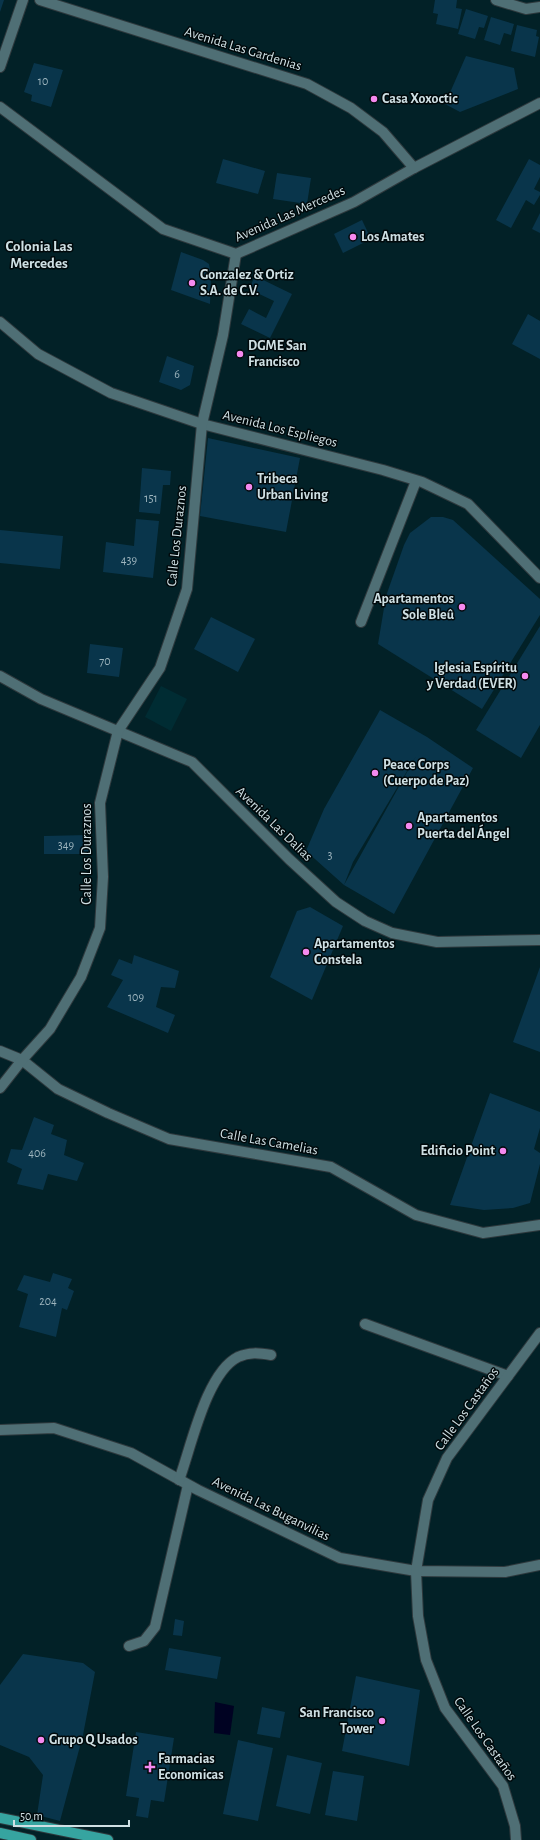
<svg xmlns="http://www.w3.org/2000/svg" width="540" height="1840" font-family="'Alegreya Sans',sans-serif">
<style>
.built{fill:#002c33}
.water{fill:#000222}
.building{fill:#09354b;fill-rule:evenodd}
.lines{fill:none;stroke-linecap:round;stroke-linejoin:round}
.minor-casing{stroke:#2e393d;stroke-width:12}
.major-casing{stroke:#2e393d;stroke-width:12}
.minor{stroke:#4f6f75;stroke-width:10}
.major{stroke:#36a4a0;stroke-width:10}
.poi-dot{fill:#f589ef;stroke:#01090b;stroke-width:1.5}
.labels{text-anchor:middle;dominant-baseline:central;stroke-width:3;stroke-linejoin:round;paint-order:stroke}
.number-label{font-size:12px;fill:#9eb5be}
.street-label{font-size:14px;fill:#cfe0e4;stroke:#01090b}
.poi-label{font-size:14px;font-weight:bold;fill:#cfe0e4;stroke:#01090b;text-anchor:start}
.neighbourhood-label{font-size:15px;font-weight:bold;fill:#cfe0e4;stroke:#01090b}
</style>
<rect width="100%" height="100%" fill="#022127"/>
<path class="built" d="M161,686L187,699L171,731L145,717Z"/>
<path class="water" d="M215,1702L234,1706L230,1735L214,1733Z"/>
<g class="building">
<path d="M0,0H4L0,12Z"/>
<path d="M435,0H457L456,8L462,9L458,29L436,24L438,14L433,13Z"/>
<path d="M466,9L488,16L484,28L479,27L475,39L458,34Z"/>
<path d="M491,17L514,24L511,35L504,33L500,45L484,40Z"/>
<path d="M517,25L537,30L536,36L539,37L535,57L511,51Z"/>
<path d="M466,56L514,68L518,89L460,112L445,104Z"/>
<path d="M34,63L63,70L51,107L31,101L32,95L24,92Z"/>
<path d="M223,159L265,171L258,194L216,183Z"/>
<path d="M529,159L540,165V177L534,189L540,192V195L534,205L526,200L511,228L496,220Z"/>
<path d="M277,173L311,178L307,204L273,199Z"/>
<path d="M540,213V233L532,229Z"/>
<path d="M362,220L371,239L343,253L334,234Z"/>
<path d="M181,252L203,260L209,264L211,276L210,304L171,290Z"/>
<path d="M255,276L292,294L270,338L241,324L249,309L266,318L274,301L249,289Z"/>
<path d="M528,314L540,321V359L512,344Z"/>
<path d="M167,356L194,366L190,385L181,390L159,382Z"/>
<path d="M208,438L300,458L286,532L200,516Z"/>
<path d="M142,468L171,471L170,485H163L160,514L139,512Z"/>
<path d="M431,517H443L453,520L540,599V615L482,709L378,644L386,596L404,545L410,533Z"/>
<path d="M136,519L159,521L153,578L103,572L106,542L134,546Z"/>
<path d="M0,530L63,536L60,569L0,563Z"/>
<path d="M211,617L255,639L238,672L194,649Z"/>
<path d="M540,626V725L521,758L476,730Z"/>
<path d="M90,644L123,648L119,677L87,673Z"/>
<path d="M380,710L427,737L473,768L394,914L344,885L306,851L324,809ZM416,756L344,885L353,862Z"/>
<path d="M88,835L89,854H44V836Z"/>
<path d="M310,907L343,926L312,1000L270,977L297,911Z"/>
<path d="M134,955L179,971L175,988L161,987L156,1007L175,1015L168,1033L107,1007L123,980L111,975L119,959L132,964Z"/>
<path d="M540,967V1052L513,1042Z"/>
<path d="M490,1093L540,1112V1128L534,1149L540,1153V1164L530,1203L513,1208L484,1210L450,1205Z"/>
<path d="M34,1117L54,1125L51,1134L67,1140L64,1155L84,1163L77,1181L48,1174L43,1190L17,1184L22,1169L7,1162L11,1149L22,1150Z"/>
<path d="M53,1273L72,1279L68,1288L74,1291L67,1310L62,1308L56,1337L19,1327L28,1294L17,1290L24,1275L50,1282Z"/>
<path d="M175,1619L184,1621L182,1636L173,1635Z"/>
<path d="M169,1648L221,1657L217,1679L165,1670Z"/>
<path d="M23,1654L83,1663L95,1672L83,1735L60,1821L37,1815L43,1775L29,1757L0,1745V1685Z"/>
<path d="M356,1676L420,1690L409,1766L342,1751Z"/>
<path d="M262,1707L285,1712L280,1738L257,1734Z"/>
<path d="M136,1732L174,1738L164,1802L151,1800L148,1818L136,1816L139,1798L126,1796Z"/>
<path d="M238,1740L273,1748L258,1821L223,1814Z"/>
<path d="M287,1755L322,1763L310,1814L276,1806Z"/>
<path d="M333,1771L364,1776L357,1821L325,1815Z"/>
</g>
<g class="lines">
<defs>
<g id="minor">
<path d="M40,0L307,84L351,108L383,132L414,168"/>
<path d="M496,0L526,9L540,7"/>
<path d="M0,67L23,0"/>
<path d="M0,107L163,229L236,254L354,202L414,168L540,103"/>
<path d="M0,322L38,354L111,393L202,424L383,470L422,482L468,504L540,578"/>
<path d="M361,622L416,481"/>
<path d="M0,676L41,699L192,762L289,859L336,902L365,921L392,933L437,942L540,940"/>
<path d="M0,1051L22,1060L58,1089L108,1113L169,1139L331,1167L416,1215L483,1233L540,1225"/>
<path d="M0,1088L22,1060L50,1029L81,977L100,928L103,877L100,803L118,731L160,668L187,589L202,424L223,335L236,254"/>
<path d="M365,1324L508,1376"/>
<path d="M0,1430L54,1428L131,1453L198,1490L340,1558L416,1571L505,1572L540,1565"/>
<path d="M179,1480C191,1448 206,1373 238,1357C249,1352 259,1353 271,1355"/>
<path d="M129,1646L144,1641L155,1627L188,1485"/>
<path d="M516,1840L515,1826L503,1786L445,1708L426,1660L418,1616L416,1571L428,1500L447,1458L540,1333"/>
</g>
<g id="major">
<path d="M0,1818L108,1840"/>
<path d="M0,1833L31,1840"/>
</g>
</defs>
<use href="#minor" class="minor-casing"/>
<use href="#major" class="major-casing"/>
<use href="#minor" class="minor"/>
<use href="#major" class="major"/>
</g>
<g class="poi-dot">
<circle cx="374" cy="99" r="4"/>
<circle cx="353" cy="237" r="4"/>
<circle cx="192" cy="283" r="4"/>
<circle cx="240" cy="354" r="4"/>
<circle cx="249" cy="487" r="4"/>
<circle cx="462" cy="607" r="4"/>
<circle cx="525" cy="676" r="4"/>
<circle cx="375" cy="773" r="4"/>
<circle cx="409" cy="826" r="4"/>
<circle cx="306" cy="952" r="4"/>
<circle cx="503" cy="1151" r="4"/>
<circle cx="382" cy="1721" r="4"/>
<circle cx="41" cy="1740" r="4"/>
<path d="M148 1761h4v4h4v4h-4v4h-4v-4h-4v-4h4z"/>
</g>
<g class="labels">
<g class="number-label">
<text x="43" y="81">10</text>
<text x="177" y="374">6</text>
<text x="151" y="498">151</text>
<text x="129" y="560">439</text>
<text x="105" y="661">70</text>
<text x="66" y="845">349</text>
<text x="330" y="855">3</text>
<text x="136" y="997">109</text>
<text x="37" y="1153">406</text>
<text x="48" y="1301">204</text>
</g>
<g class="street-label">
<text transform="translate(243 49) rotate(17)">Avenida Las Gardenias</text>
<text transform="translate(290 214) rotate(-24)">Avenida Las Mercedes</text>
<text transform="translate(280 429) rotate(14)">Avenida Los Espliegos</text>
<text transform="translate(177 536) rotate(-84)">Calle Los Duraznos</text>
<text transform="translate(274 824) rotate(44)">Avenida Las Dalias</text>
<text transform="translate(87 854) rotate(-90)">Calle Los Duraznos</text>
<text transform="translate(269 1142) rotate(10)">Calle Las Camelias</text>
<text transform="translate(467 1409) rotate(-54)">Calle Los Castaños</text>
<text transform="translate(271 1509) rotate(26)">Avenida Las Buganvilias</text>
<text transform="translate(485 1739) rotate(55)">Calle Los Castaños</text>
</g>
<g class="poi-label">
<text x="382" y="99">Casa Xoxoctic</text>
<text x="361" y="237">Los Amates</text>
<text x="200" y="275">Gonzalez &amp; Ortiz<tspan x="200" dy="16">S.A. de C.V.</tspan></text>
<text x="248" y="346">DGME San<tspan x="248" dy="16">Francisco</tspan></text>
<text x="257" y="479">Tribeca<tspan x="257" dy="16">Urban Living</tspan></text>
<text x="454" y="599" text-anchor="end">Apartamentos<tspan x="454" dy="16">Sole Bleû</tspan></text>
<text x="517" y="668" text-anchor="end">Iglesia Espíritu<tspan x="517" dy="16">y Verdad (EVER)</tspan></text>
<text x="383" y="765">Peace Corps<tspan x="383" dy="16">(Cuerpo de Paz)</tspan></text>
<text x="417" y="818">Apartamentos<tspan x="417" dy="16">Puerta del Ángel</tspan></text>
<text x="314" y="944">Apartamentos<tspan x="314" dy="16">Constela</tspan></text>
<text x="495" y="1151" text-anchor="end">Edificio Point</text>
<text x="374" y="1713" text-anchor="end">San Francisco<tspan x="374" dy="16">Tower</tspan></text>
<text x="49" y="1740">Grupo Q Usados</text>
<text x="158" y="1759">Farmacias<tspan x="158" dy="16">Economicas</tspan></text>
</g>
<g class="neighbourhood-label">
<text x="39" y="246">Colonia Las<tspan x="39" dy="17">Mercedes</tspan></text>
</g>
</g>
<path d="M14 1820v6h115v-6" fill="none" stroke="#cfe0e4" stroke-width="2"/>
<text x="20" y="1820" font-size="12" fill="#cfe0e4" stroke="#01090b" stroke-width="3" paint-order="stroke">50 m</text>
</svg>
